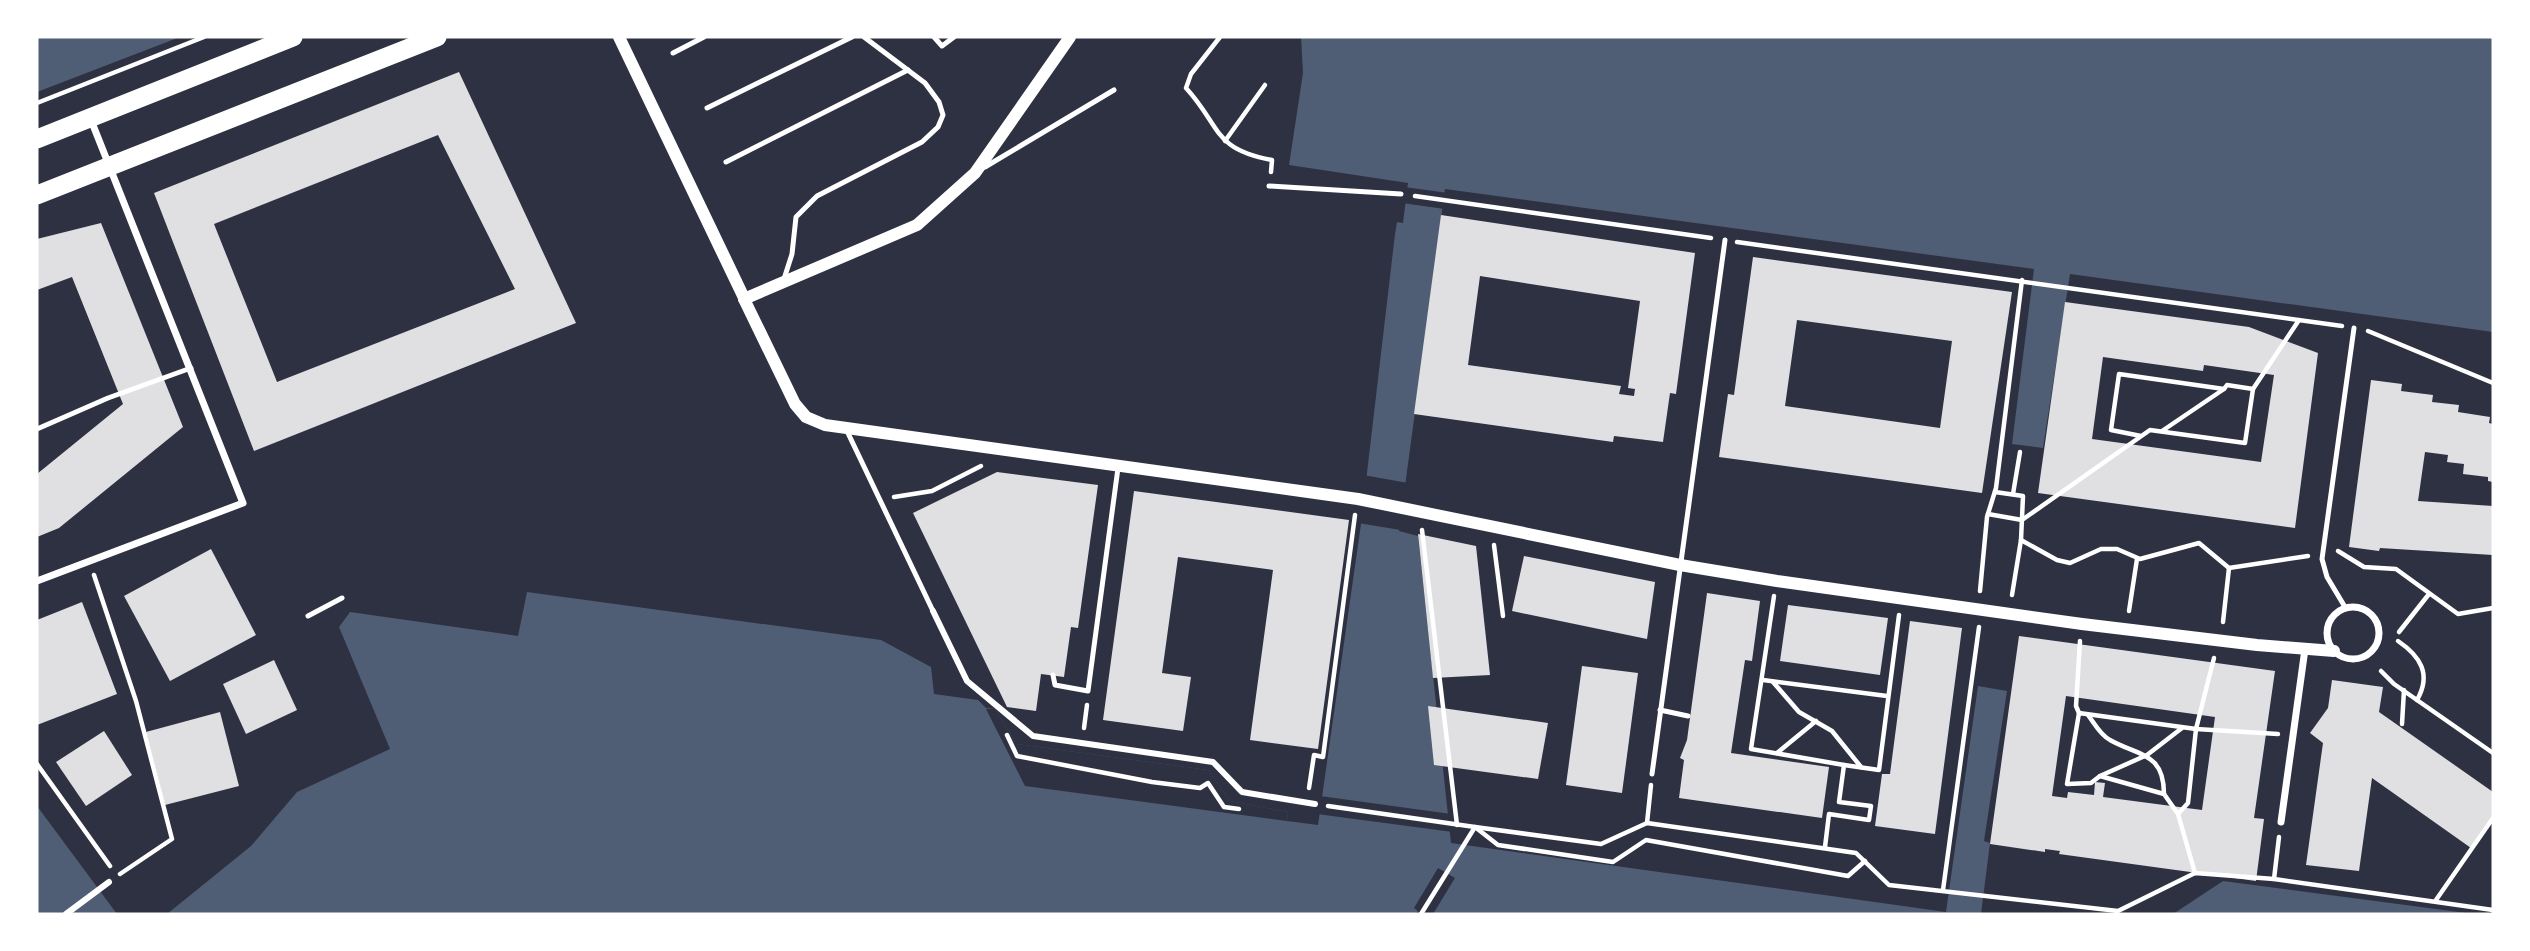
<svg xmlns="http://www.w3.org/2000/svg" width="2530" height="951" font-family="Manrope,sans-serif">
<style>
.water{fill:#4f5d75}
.pier{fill:#2d3142}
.building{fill:#e0e0e3;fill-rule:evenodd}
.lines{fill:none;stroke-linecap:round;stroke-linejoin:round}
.path{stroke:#fff;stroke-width:4.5}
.service{stroke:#fff;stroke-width:5}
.pedestrian{stroke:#fff;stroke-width:6}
.minor{stroke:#fff;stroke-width:7}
.tertiary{stroke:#fff;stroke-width:12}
.trunk{stroke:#fff;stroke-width:19}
</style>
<rect width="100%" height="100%" fill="#2d3142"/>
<g class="water">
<path d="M37,37H180L37,92Z"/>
<path d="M1301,37H2493V332L2070,274L2043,448L2012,444L2034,269L1445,189L1399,531L1418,536L1451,843L1946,912L1978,686L2007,691L1984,841L1990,843L1981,914H167L251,846L297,792L390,749L339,627L350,612L518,636L527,592L881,640L931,667L934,694L978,700L986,708L995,709L1017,744L1208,770L1230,801L1288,812L1287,821L1318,825L1361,524L1395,234L1397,222L1403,223L1408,183L1289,165L1303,73Z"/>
<path d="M37,806L117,914H37Z"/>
<path d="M2223,881L2474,914H2173Z"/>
</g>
<g class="pier">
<path d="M1404,187L1448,193L1445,209L1402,203Z"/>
<path d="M1363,475L1408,483L1403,529L1407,531L1358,523Z"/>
<path d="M986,709H995L1017,744L1208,770L1230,801L1288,812L1287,821L1025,786Z"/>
<path d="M1320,796L1451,814L1453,832L1317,814Z"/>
<path d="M1438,868L1455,878L1433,914H1415L1418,911L1414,908Z"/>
</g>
<g class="building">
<path d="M459,72L576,323L254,451L154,193ZM438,135L515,289L277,382L214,224Z"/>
<path d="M1441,215L1695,253L1676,394L1670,393L1663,442L1614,436L1613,442L1414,414ZM1480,276L1640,301L1628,388L1635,389L1634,396L1619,394L1621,386L1468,365Z"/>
<path d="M101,223L183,427L59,528L37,537V474L123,404L72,277L37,290V239Z"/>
<path d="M1753,257L2012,292L1982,493L1719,457L1728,394L1734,395ZM1797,320L1952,341L1940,428L1785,406Z"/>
<path d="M2065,302L2249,327L2318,353L2295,528L2038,493ZM2103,357L2203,371L2204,365L2274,375L2261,462L2092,439Z"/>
<path d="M2371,380L2402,384L2401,391L2433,395L2432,402L2459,405L2458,412L2490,417L2489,423L2493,424V482L2488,481V477L2463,474L2464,464L2447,462L2448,455L2425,452L2418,501L2493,506V555L2380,548L2379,551L2349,547Z"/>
<path d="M997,472L1098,485L1078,628L1071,627L1064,677L1041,674L1036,711L1007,707L913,513Z"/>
<path d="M1134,491L1349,520L1318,749L1250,740L1273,570L1178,557L1162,673L1191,677L1183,731L1103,720Z"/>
<path d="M1418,534L1476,546L1490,675L1433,678Z"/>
<path d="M211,549L256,635L170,681L124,596Z"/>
<path d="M1524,556L1655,582L1647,639L1512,611Z"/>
<path d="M1707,593L1760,601L1752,661L1745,660L1731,753L1829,767L1822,818L1679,798L1684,760L1680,758L1687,740Z"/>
<path d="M82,602L117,694L37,725V620Z"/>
<path d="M1788,605L1888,618L1880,675L1780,661Z"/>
<path d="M1910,621L1962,628L1935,834L1875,826L1882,774H1890Z"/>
<path d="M2019,636L2275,671L2254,818L2264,819L2256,881L2059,854L2060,851L2045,849V852L1990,844ZM2066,696L2215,717L2202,810L2103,797L2105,783L2095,782L2094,795L2068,792L2067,798L2052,796Z"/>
<path d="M274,660L297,710L246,734L223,684Z"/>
<path d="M1582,666L1638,673L1622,793L1566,785Z"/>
<path d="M2332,680L2383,687L2379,712L2493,792V817L2471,848L2372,778L2359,871L2306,865L2323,743L2310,733L2328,708Z"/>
<path d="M1428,706L1548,723L1538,779L1434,765Z"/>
<path d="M220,712L239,786L165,805L146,732Z"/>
<path d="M104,731L132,775L86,806L56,762Z"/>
</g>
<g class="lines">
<g class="path">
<path d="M1220,37L1191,74L1186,88C1221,126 1212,149 1272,160L1271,172"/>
<path d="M37,103L204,37"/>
<path d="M1225,141L1265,85"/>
<path d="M1415,196L1711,238"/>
<path d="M1737,242L2342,326"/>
<path d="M2368,331L2493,383"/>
<path d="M2253,389L2299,320"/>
<path d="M2162,431L2224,389"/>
<path d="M1995,492L2023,496L2021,540L2012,595"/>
<path d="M2013,494L2020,452"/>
<path d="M894,497L932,491L981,466"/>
<path d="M1988,514L2022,520L2150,430L2245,443L2253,389L2227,385L2224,389L2119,374L2111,430L2141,436"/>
<path d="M1422,530L1457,825"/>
<path d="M2021,540L2057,560L2070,563L2101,549H2117L2140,559L2199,543L2229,568L2308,556"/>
<path d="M1494,545L1503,616"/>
<path d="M2338,551L2364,567L2396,569L2458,614L2493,608"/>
<path d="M94,575L136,701L172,839L120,874"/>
<path d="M1980,591L1987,517L1996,488L2022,280"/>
<path d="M1774,596L1751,749L1844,765L1839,802L1871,806L1869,820L1829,814L1825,847"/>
<path d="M2129,611L2137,559"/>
<path d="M2223,622L2229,568"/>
<path d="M2399,632L2429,594"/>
<path d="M2398,641C2420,656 2432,674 2417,700"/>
<path d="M2214,658L2196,729L2278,734"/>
<path d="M2381,671L2394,684L2493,753"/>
<path d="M1763,680L1887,696"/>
<path d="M1773,682L1799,712L1832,731L1861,767"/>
<path d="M2079,713L2076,706L2080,641"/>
<path d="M2088,715C2094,723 2101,736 2110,740C2138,756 2164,752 2164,794"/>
<path d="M2402,724L2404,690"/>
<path d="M1084,728L1087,705"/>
<path d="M1007,735L1017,756L1152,782L1200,788L1208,783L1224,807L1239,809"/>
<path d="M1777,753L1816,721"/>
<path d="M37,764L110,866"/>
<path d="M1844,765L1879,770L1899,615"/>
<path d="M2100,776L2147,755L2182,728"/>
<path d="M1309,788L1314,755L1323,757L1355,515"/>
<path d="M1328,806L1475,827L1498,845L1613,862L1646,840L1848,876L1865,861"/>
<path d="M2178,814L2188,803L2196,729L2079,713L2067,784L2091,783L2100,776L2164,794L2178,814L2195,873"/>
<path d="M1647,823L1651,785"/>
<path d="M2274,879L2279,837"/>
<path d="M1943,890L1979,627"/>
<path d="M2436,900L2493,818"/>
<path d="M1421,914L1475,827L1601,844L1647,823L1856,853L1889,885L2118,911L2195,873L2274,879L2493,910"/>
</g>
<g class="service">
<path d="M934,37L942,46L954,37"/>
<path d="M673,53L704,37"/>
<path d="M707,108L852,37"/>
<path d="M726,162L908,70"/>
<path d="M985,167L1114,90"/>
<path d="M1269,186L1401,194"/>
<path d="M784,279L792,254L796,217L817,196L922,142L938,127L943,115L939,102L925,83L864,37"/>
<path d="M37,429L108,398L191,368"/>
<path d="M847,431L933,611"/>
<path d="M2345,607L2327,577L2322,559L2354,328"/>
<path d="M308,616L342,598"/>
<path d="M1053,675L1055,685L1088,691L1118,468"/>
<path d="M1660,710L1688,716"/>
<path d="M1652,774L1725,240"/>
</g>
<g class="pedestrian">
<path d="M933,611L967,681L1033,736L1213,762L1242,792L1315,804"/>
<path d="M66,914L109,882"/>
</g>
<g class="minor">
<path d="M37,581L243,503L91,120"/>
<circle cx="2353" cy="633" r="26"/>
<path d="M2281,822L2305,649"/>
</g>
<g class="tertiary">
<path d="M619,37L746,302"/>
<path d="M744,299L795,404L806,417L825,425L1358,499L1680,565L1777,581L2082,624L2257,645L2334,651"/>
<path d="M744,299L917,225L975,173L1070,37"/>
</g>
<g class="trunk">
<path d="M37,139L293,37"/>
<path d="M37,195L437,37"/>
</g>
</g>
<rect width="2530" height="951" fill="none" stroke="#ffffff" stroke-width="77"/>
</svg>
